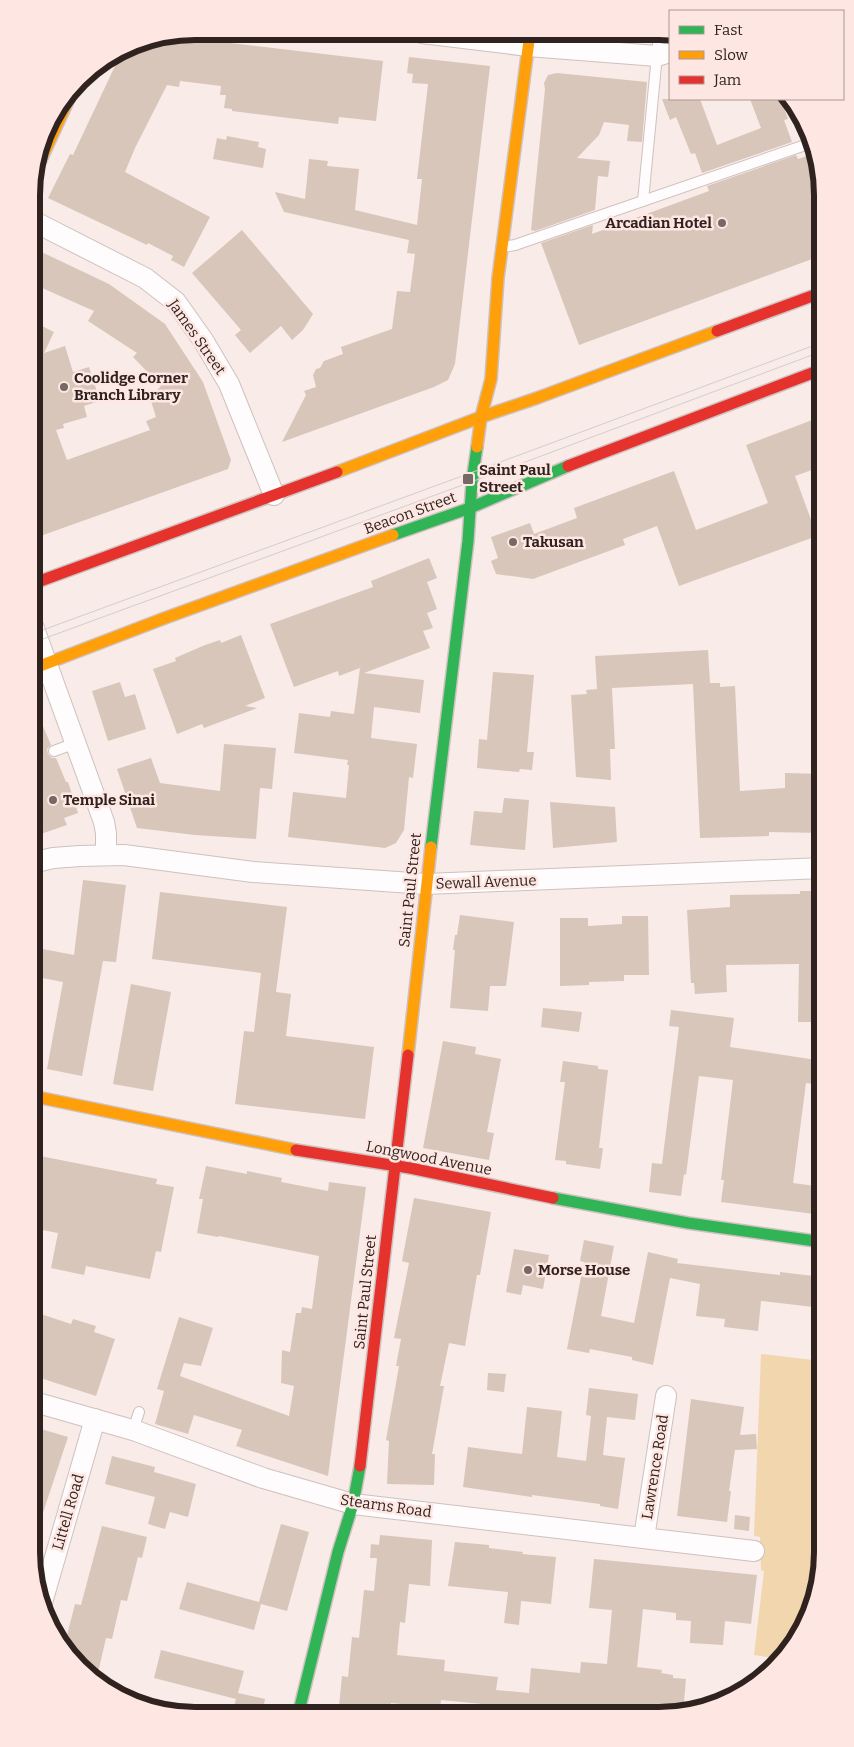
<svg xmlns="http://www.w3.org/2000/svg" width="854" height="1747" font-family="Bitter,serif">
<style>
.green{fill:#f2d6ad}
.building{fill:#d9c6ba}
.lines{fill:none;stroke-linecap:round;stroke-linejoin:round}
.lane-casing{stroke:#cec1bf;stroke-width:12}
.street-casing{stroke:#cec1bf;stroke-width:22}
.fast-casing{stroke:#cec1bf;stroke-width:14}
.slow-casing{stroke:#cec1bf;stroke-width:14}
.jam-casing{stroke:#cec1bf;stroke-width:14}
.lane{stroke:#fefcfc;stroke-width:10}
.street{stroke:#fefcfc;stroke-width:20}
.fast{stroke:#30b455;stroke-width:11}
.slow{stroke:#ff9f0a;stroke-width:11}
.jam{stroke:#e5322d;stroke-width:11}
.tram{stroke:#d2cecd;stroke-width:1}
.poi-dot{fill:#756865;stroke:#fee7e2;stroke-width:2}
.labels{text-anchor:middle;dominant-baseline:central;stroke-width:5;stroke-linejoin:round;paint-order:stroke}
.poi-label{font-size:15px;font-weight:bold;fill:#2f221f;stroke:#fee7e2;text-anchor:start}
.street-label{font-size:15px;fill:#2f221f;stroke:#fee7e2}
.rim{fill:none;stroke:#2f221f;stroke-width:6}
</style>
<rect width="100%" height="100%" fill="#f8ebe8"/>
<path class="green" d="M761,1354L822,1361V1563L810,1615L789,1652L782,1659L754,1655L764,1571L761,1570L760,1537L754,1536Z"/>
<g class="building">
<path d="M185,33L214,37L213,41L383,61L376,121L339,117L338,124L232,111V109L224,108L226,95H220L221,86L180,81L179,87L167,85L135,148L125,172L210,217L184,267L171,260L173,256L148,243L147,245L48,198L70,154L73,155L123,49L132,44Z"/>
<path d="M409,57L490,66L455,364L448,380L434,387L282,442L306,395L304,391L316,387L313,375L316,369L320,368L324,361L343,354L341,347L392,329L397,291L410,292L415,254L407,253L409,240L284,212L275,192L305,199L309,159L328,161L327,166L359,169L355,210L417,225L422,179H417L428,84L412,83L413,74L407,73Z"/>
<path d="M557,73L647,82L642,142L627,141L629,125L604,122L599,135L577,158L610,161L608,177L598,176L595,210L535,231L531,230L545,89L544,83L548,75Z"/>
<path d="M662,99H700L717,145L761,128L750,99H781L788,119L784,120L792,142L702,173L695,153L691,154L676,117L670,120Z"/>
<path d="M227,136L259,142L258,147L266,149L263,168L213,159L217,138L226,140Z"/>
<path d="M816,153L823,195V255L579,345L541,243L593,225L592,234L709,191L707,186L796,155L798,159Z"/>
<path d="M242,230L313,314L303,330L292,340L281,326L250,353L235,335L241,330L192,273Z"/>
<path d="M33,248L109,284L165,324L203,382L231,460L228,469L32,539V321L54,332L44,353L65,346L73,372L89,367L100,401L84,406L87,417L63,424L64,428L56,430L67,460L150,430L146,421L156,417L150,398L161,386L133,357L137,353L88,321L94,311L33,284Z"/>
<path d="M823,416V466L795,476L817,536L679,586L657,526L623,539L625,545L533,579L496,574L491,561L498,558L491,537L530,523L534,534L577,518L574,508L674,471L696,530L768,503L746,445Z"/>
<path d="M429,558L437,578L427,582L437,609L427,613L433,628L423,631L430,648L364,673L424,680L420,713L374,707L371,738L417,744L413,778L409,777L404,830L396,843L385,848L288,837L293,792L346,798L349,765H347L348,760L294,753L299,713L330,717L331,711L354,714L360,668L339,676L338,671L294,687L270,624L373,587L371,581Z"/>
<path d="M241,635L265,698L245,706L257,708L204,728L202,724L177,734L153,669L176,661L175,658L205,645L220,640L221,643Z"/>
<path d="M708,650L710,683H720V687L735,686L740,791L785,788V773L823,774V833L769,832V836L700,838L693,684L612,688L615,749H610L611,780L576,777L571,695L587,694L586,690L597,689L595,656Z"/>
<path d="M493,672L534,675L527,752H534L532,770L520,769L519,772L477,768L479,739L487,740Z"/>
<path d="M120,682L125,697L135,694L146,729L108,741L92,691Z"/>
<path d="M32,700L51,745L47,749L48,754L52,758H56L66,782H68L78,813L64,818L67,825L32,837Z"/>
<path d="M224,744L276,748L272,789L260,788L256,839L195,835L137,828L117,769L151,758L160,783L220,791Z"/>
<path d="M504,798L529,800L525,850L470,845L474,811L502,813Z"/>
<path d="M550,802L615,807L617,842L553,848Z"/>
<path d="M83,880L126,885L116,962L103,961L82,1076L47,1069L63,982L32,976V947L74,955Z"/>
<path d="M800,891H823V1022H798L799,964L726,965L727,992L695,994L694,983H691L687,910L730,907V895L800,894Z"/>
<path d="M160,892L287,907L276,992L291,994L286,1036L374,1047L365,1119L235,1104L244,1031L254,1032L261,973L152,959Z"/>
<path d="M460,915L514,922L506,986H490L488,1011L450,1008L455,950H453L455,935H457Z"/>
<path d="M622,916H648L649,975H624V981L589,982V985L560,986V918H588V926L622,924Z"/>
<path d="M131,984L171,992L153,1091L113,1084Z"/>
<path d="M543,1008L582,1012L579,1032L541,1027Z"/>
<path d="M671,1010L734,1018L730,1047L823,1061V1085L806,1083L793,1183L822,1187V1215L721,1202L724,1180H721L733,1080L699,1076L686,1175L684,1174L681,1196L649,1192L652,1163L662,1164L679,1027L669,1026Z"/>
<path d="M443,1041L476,1047L475,1054L501,1059L487,1132L494,1133L489,1160L423,1148Z"/>
<path d="M563,1061L598,1066V1069L608,1070L599,1148H603L600,1169L566,1164V1161L555,1160L565,1082H560Z"/>
<path d="M40,1156L157,1179L156,1184L174,1187L161,1252L156,1251L150,1279L86,1266L84,1275L51,1268L58,1233L32,1228V1160L39,1162Z"/>
<path d="M206,1166L247,1174V1171L282,1178L281,1182L328,1191L329,1182L366,1187L328,1476L236,1446L242,1430L194,1415L188,1434L155,1424L164,1391L157,1389L179,1317L213,1328L201,1366L184,1363L180,1376L289,1416L294,1386L281,1383L282,1350L290,1352L296,1313H301L302,1307L312,1309L319,1256L219,1236L218,1237L197,1233L203,1199H199Z"/>
<path d="M414,1198L491,1212L480,1275H477L465,1346L449,1343L440,1386H444L432,1454H435L434,1485L387,1484L389,1441L386,1440L399,1366H396L401,1339L394,1338L409,1263L402,1261Z"/>
<path d="M584,1240L614,1246L601,1316L634,1323L648,1252L678,1259L677,1263L780,1275V1272L822,1277V1308L761,1301L758,1331L724,1327L725,1319L696,1316L700,1284L670,1278L653,1365L632,1360V1357L590,1349L589,1353L567,1349L584,1262L580,1261Z"/>
<path d="M514,1249L549,1255L543,1289L523,1285L521,1295L506,1292Z"/>
<path d="M35,1312L71,1324L73,1319L96,1326L94,1332L115,1339L96,1396L31,1375V1323Z"/>
<path d="M488,1373L506,1374L504,1392L487,1390Z"/>
<path d="M589,1388L638,1394L635,1420L607,1417L603,1455L625,1458L618,1509L600,1506V1504L532,1495V1497L463,1487L468,1447L522,1454L527,1407L562,1411L557,1457L586,1461L591,1416L586,1415Z"/>
<path d="M691,1399L744,1407L740,1435L756,1434L757,1449L735,1450L729,1491H731L727,1522L677,1516Z"/>
<path d="M31,1426L68,1437L34,1540H31Z"/>
<path d="M112,1456L155,1467L154,1472L196,1484L188,1517L170,1512L165,1529L148,1524L155,1497L105,1484Z"/>
<path d="M735,1515L750,1517L749,1531L734,1529Z"/>
<path d="M281,1524L309,1532L287,1611L261,1604L254,1630L179,1609L187,1582L259,1602Z"/>
<path d="M102,1526L147,1537L142,1558L138,1557L127,1601L121,1600L112,1639L106,1638L98,1673L83,1670L65,1643L75,1604L81,1605Z"/>
<path d="M380,1535L432,1540L430,1586L409,1584L405,1623L400,1622L397,1655L445,1660L444,1671L498,1677L496,1690L529,1693L531,1668L580,1673L581,1662L607,1664L612,1610L589,1608L594,1559L757,1575L751,1624L725,1621L723,1645L690,1643L691,1621L676,1620V1613L643,1609L637,1667L662,1670L661,1673L673,1675V1678L686,1679L683,1712L659,1716L549,1715L519,1712V1715H516L501,1714L502,1706L441,1700L440,1708L391,1703L390,1711L339,1706L342,1676L348,1677L352,1637L359,1638L364,1590L374,1591L377,1558H370L371,1544L379,1545Z"/>
<path d="M455,1542L489,1545V1548L523,1552L522,1554L556,1557L551,1604L521,1601L519,1625L504,1623L508,1592L448,1586Z"/>
<path d="M161,1650L244,1671L238,1693L265,1699L262,1715L232,1714L236,1699L154,1678Z"/>
</g>
<g class="lines">
<defs>
<g id="lane">
<path d="M643,201L659,34"/>
<path d="M503,247L515,245L814,142"/>
<path d="M54,751L76,743"/>
<path d="M133,1430L139,1412"/>
</g>
<g id="street">
<path d="M422,33L528,46L657,56L670,52"/>
<path d="M33,221L145,278L176,302L203,340L229,384L274,495"/>
<path d="M32,623L104,822L106,833V855"/>
<path d="M32,863L53,858L80,856L124,855L253,872L426,884L823,868"/>
<path d="M31,1401L136,1431L263,1478L353,1504L754,1551"/>
<path d="M644,1538L666,1396"/>
<path d="M41,1606L95,1419"/>
</g>
<g id="fast">
<path d="M393,535L470,508L568,466"/>
<path d="M431,847L468,541L472,481L477,447"/>
<path d="M553,1198L688,1223L822,1242"/>
<path d="M298,1715L338,1552L353,1504L360,1466"/>
</g>
<g id="slow">
<path d="M33,177L74,88"/>
<path d="M477,447L481,417L491,379L498,278L530,33"/>
<path d="M337,472L481,417L537,398L717,331"/>
<path d="M32,669L165,618L393,535"/>
<path d="M408,1055L431,847"/>
<path d="M32,1096L296,1150"/>
</g>
<g id="jam">
<path d="M717,331L823,292"/>
<path d="M568,466L823,369"/>
<path d="M32,584L337,472"/>
<path d="M296,1150L410,1168L553,1198"/>
<path d="M360,1466L408,1055"/>
</g>
</defs>
<use href="#lane" class="lane-casing"/>
<use href="#street" class="street-casing"/>
<use href="#fast" class="fast-casing"/>
<use href="#slow" class="slow-casing"/>
<use href="#jam" class="jam-casing"/>
<use href="#lane" class="lane"/>
<use href="#street" class="street"/>
<use href="#fast" class="fast"/>
<use href="#slow" class="slow"/>
<use href="#jam" class="jam"/>
<g class="tram">
<path d="M32,634L522,454L823,342"/>
<path d="M32,643L509,468L823,351"/>
</g>
</g>
<g class="poi-dot">
<circle cx="722" cy="223" r="5"/>
<circle cx="64" cy="387" r="5"/>
<rect x="462" y="473" width="12" height="12" rx="2.5"/>
<circle cx="513" cy="542" r="5"/>
<circle cx="53" cy="800" r="5"/>
<circle cx="528" cy="1270" r="5"/>
</g>
<g class="labels">
<g class="poi-label">
<text x="712" y="223" text-anchor="end">Arcadian Hotel</text>
<text x="74" y="378">Coolidge Corner<tspan x="74" dy="17">Branch Library</tspan></text>
<text x="479" y="470">Saint Paul<tspan x="479" dy="17">Street</tspan></text>
<text x="523" y="542">Takusan</text>
<text x="63" y="800">Temple Sinai</text>
<text x="538" y="1270">Morse House</text>
</g>
<g class="street-label">
<text transform="translate(197 337) rotate(55)">James Street</text>
<text transform="translate(410 513) rotate(-20)">Beacon Street</text>
<text transform="translate(486 882) rotate(-2)">Sewall Avenue</text>
<text transform="translate(410 890) rotate(-84)">Saint Paul Street</text>
<text transform="translate(429 1158) rotate(11)">Longwood Avenue</text>
<text transform="translate(365 1292) rotate(-84)">Saint Paul Street</text>
<text transform="translate(655 1467) rotate(-81)">Lawrence Road</text>
<text transform="translate(386 1506) rotate(8)">Stearns Road</text>
<text transform="translate(68 1512) rotate(-74)">Littell Road</text>
</g>
</g>
<path d="M0 0H854V1747H0ZM195 40H659A155 155 0 0 1 814 195V1552A155 155 0 0 1 659 1707H195A155 155 0 0 1 40 1552V195A155 155 0 0 1 195 40Z" fill="#fee7e2" fill-rule="evenodd"/>
<path class="rim" d="M195 40H659A155 155 0 0 1 814 195V1552A155 155 0 0 1 659 1707H195A155 155 0 0 1 40 1552V195A155 155 0 0 1 195 40Z"/>
<rect x="669" y="10" width="175" height="90" fill="#fee7e2" stroke="#ab9894"/>
<rect x="679" y="26" width="25" height="8" fill="#30b455" stroke="#ab9894"/>
<text x="714" y="35" font-size="15" fill="#2f221f">Fast</text>
<rect x="679" y="51" width="25" height="8" fill="#ff9f0a" stroke="#ab9894"/>
<text x="714" y="60" font-size="15" fill="#2f221f">Slow</text>
<rect x="679" y="76" width="25" height="8" fill="#e5322d" stroke="#ab9894"/>
<text x="714" y="85" font-size="15" fill="#2f221f">Jam</text>
</svg>
